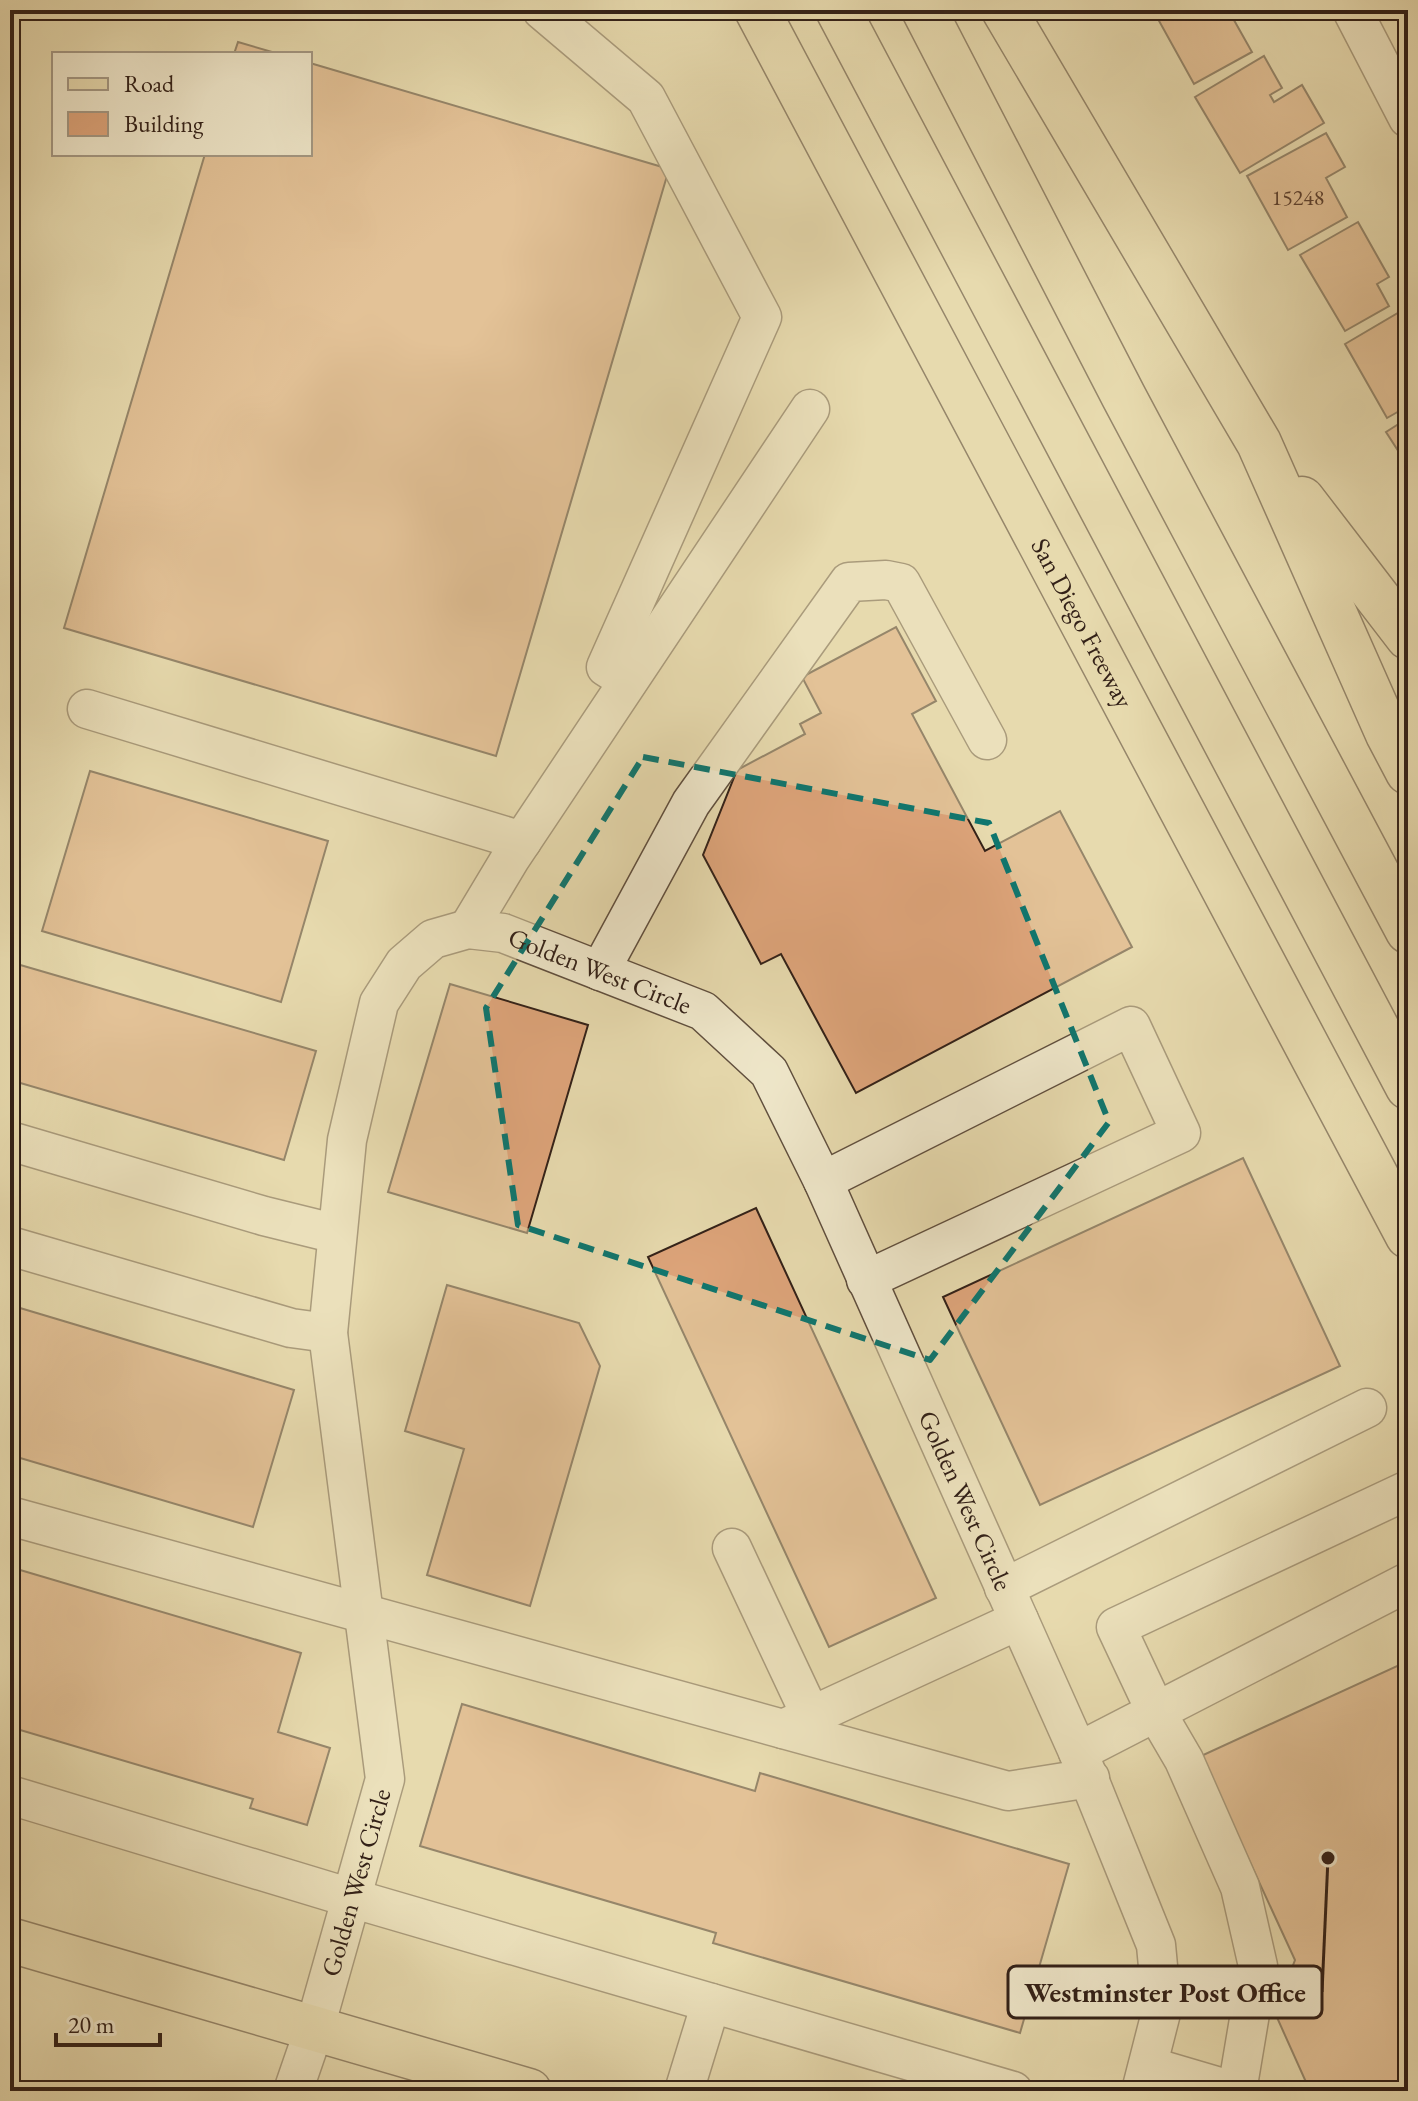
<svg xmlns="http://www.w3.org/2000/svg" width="1418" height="2101" font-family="'EB Garamond',serif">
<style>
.building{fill:#dda47a;stroke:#332118;stroke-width:2}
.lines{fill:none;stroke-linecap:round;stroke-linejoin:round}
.minor-casing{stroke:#604f3e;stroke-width:41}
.major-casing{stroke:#332118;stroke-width:47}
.highway-casing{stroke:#332118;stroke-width:47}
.minor{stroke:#efe7ca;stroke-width:38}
.major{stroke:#e7daae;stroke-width:44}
.highway{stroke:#e7daae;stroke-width:44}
.marked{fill:none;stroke:#0f766e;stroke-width:6;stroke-dasharray:16 10;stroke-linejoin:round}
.labels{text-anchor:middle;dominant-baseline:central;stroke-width:6;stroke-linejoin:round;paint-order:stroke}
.number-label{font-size:22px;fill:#5e4230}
.street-label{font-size:26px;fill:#332118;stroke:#efe7ca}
.leader{fill:none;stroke:#332118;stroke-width:3}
.callout-dot{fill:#332118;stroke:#efe7ca;stroke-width:3}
.callout{fill:#efe7ca;stroke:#332118;stroke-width:3}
.callout-label{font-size:28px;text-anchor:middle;font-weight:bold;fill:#332118}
</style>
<rect width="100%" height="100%" fill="#e7daae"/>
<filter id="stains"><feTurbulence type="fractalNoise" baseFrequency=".0025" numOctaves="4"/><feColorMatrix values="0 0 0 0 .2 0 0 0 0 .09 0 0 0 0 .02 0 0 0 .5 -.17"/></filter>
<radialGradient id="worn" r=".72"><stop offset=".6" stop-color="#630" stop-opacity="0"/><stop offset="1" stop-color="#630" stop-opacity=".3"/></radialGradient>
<g class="building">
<path d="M1153,10H1235L1230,13L1252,52L1194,84Z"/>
<path d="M238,42L279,54H234Z"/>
<path d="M1264,56L1282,88L1270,95L1274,102L1302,85L1324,123L1240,173L1195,97Z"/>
<path d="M310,63L669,169L496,756L64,628L205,154H310Z"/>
<path d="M1326,133L1345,167L1326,178L1347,217L1288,250L1247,176Z"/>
<path d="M1358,222L1389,277L1377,284L1389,306L1345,331L1300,255Z"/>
<path d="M1408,307V406L1387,418L1345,344Z"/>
<path d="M1408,418V466L1386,432Z"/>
<path d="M896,627L936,701L912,714L985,851L1060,811L1132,947L856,1093L781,954L761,964L703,855L737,770L805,734L800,724L821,713L802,677Z"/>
<path d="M90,771L328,841L281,1002L42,931Z"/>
<path d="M10,962L316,1051L284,1160L10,1080Z"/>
<path d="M450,984L588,1025L527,1233L388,1192Z"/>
<path d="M1243,1158L1340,1366L1040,1505L943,1297Z"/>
<path d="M756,1208L936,1598L829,1647L648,1257Z"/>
<path d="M447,1285L579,1323L600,1366L530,1606L427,1575L464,1449L405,1431Z"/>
<path d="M10,1305L294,1390L253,1527L10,1455Z"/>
<path d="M10,1567L301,1653L278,1732L330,1748L307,1825L250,1808L253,1799L10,1727Z"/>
<path d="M1408,1661V2091H1310L1275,2013L1295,1960L1201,1756Z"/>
<path d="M462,1704L755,1791L760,1773L1069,1864L1020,2033L713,1943L716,1933L420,1846Z"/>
</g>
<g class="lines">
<defs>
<g id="minor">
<path d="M542,10L646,98L762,317L606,667L628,681"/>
<path d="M1352,10L1408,118"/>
<path d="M87,709L522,841"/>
<path d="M468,929L510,859L810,409"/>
<path d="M600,971L691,803L849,582L886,580L901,583L987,740"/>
<path d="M10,1141L264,1216L337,1234"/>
<path d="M823,1181L1131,1026L1181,1133L866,1280"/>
<path d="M10,1246L291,1328L328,1333"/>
<path d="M10,1516L1008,1791L1090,1778"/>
<path d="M732,1548L811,1716"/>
<path d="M1004,1588L1367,1408"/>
<path d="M783,1729L1019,1620"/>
<path d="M1078,1752L1408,1582"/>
<path d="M10,1795L351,1898L1013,2091"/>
<path d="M1148,2066L1233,2091"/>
<path id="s1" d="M293,2091L315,2027L385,1779L328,1333L347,1140L379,1003L404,964L433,939L468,929L503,933L703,1011L769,1072L823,1181L1078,1752L1156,1945L1162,2009L1141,2091"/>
<path d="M684,2091L711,2003"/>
<path d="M1237,2091L1258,1966L1240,1887L1184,1760L1156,1712L1116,1627L1408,1490"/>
</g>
<path id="major" d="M10,1940L529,2091"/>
<g id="highway">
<path id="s2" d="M757,10L1408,1236"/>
<path d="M838,10L1408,1087"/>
<path d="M924,10L1124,397L1408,931"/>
<path d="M1004,10L1259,443L1388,734L1408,772"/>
<path d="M1302,499L1408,637"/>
</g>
</defs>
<use href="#minor" class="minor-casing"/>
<use href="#major" class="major-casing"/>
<use href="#highway" class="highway-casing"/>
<use href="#minor" class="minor"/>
<use href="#major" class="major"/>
<use href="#highway" class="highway"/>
</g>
<path d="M0 0H1418V2101H0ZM643,757L989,823L1109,1122L930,1360L518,1225L486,1008Z" fill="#e7daae" fill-opacity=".55" fill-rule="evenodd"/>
<path class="marked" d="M643,757L989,823L1109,1122L930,1360L518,1225L486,1008Z"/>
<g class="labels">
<g class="number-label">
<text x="1298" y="197">15248</text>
</g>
<g class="street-label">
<text stroke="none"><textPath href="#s2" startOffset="694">San Diego Freeway</textPath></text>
<text stroke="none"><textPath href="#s1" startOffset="1370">Golden West Circle</textPath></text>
<text stroke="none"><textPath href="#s1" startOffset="2042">Golden West Circle</textPath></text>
<text stroke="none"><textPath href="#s1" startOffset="218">Golden West Circle</textPath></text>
</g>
</g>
<path class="leader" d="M1328 1858L1322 1992"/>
<circle class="callout-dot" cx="1328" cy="1858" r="8"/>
<rect class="callout" x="1008" y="1966" width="314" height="52" rx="8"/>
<g class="callout-label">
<text x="1165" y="2002">Westminster Post Office</text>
</g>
<rect width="1418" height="2101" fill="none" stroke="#e7daae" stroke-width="40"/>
<rect x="12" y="12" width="1394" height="2077" fill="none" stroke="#332118" stroke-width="4"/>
<rect x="20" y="20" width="1378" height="2061" fill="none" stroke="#332118" stroke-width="2"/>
<rect x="52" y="52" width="260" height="104" fill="#efe7ca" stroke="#a49883" stroke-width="2"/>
<rect x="68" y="78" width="40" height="12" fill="#e7daae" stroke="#a49883" stroke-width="2"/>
<text x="124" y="92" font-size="24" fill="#332118">Road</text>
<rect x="68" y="112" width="40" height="24" fill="#dda47a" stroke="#a49883" stroke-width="2"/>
<text x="124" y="132" font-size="24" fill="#332118">Building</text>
<path d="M56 2033v12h104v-12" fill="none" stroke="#332118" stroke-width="4"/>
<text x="68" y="2033" font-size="24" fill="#332118" stroke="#efe7ca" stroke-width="6" paint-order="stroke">20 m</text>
<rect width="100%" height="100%" filter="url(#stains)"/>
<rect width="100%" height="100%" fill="url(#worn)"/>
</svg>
